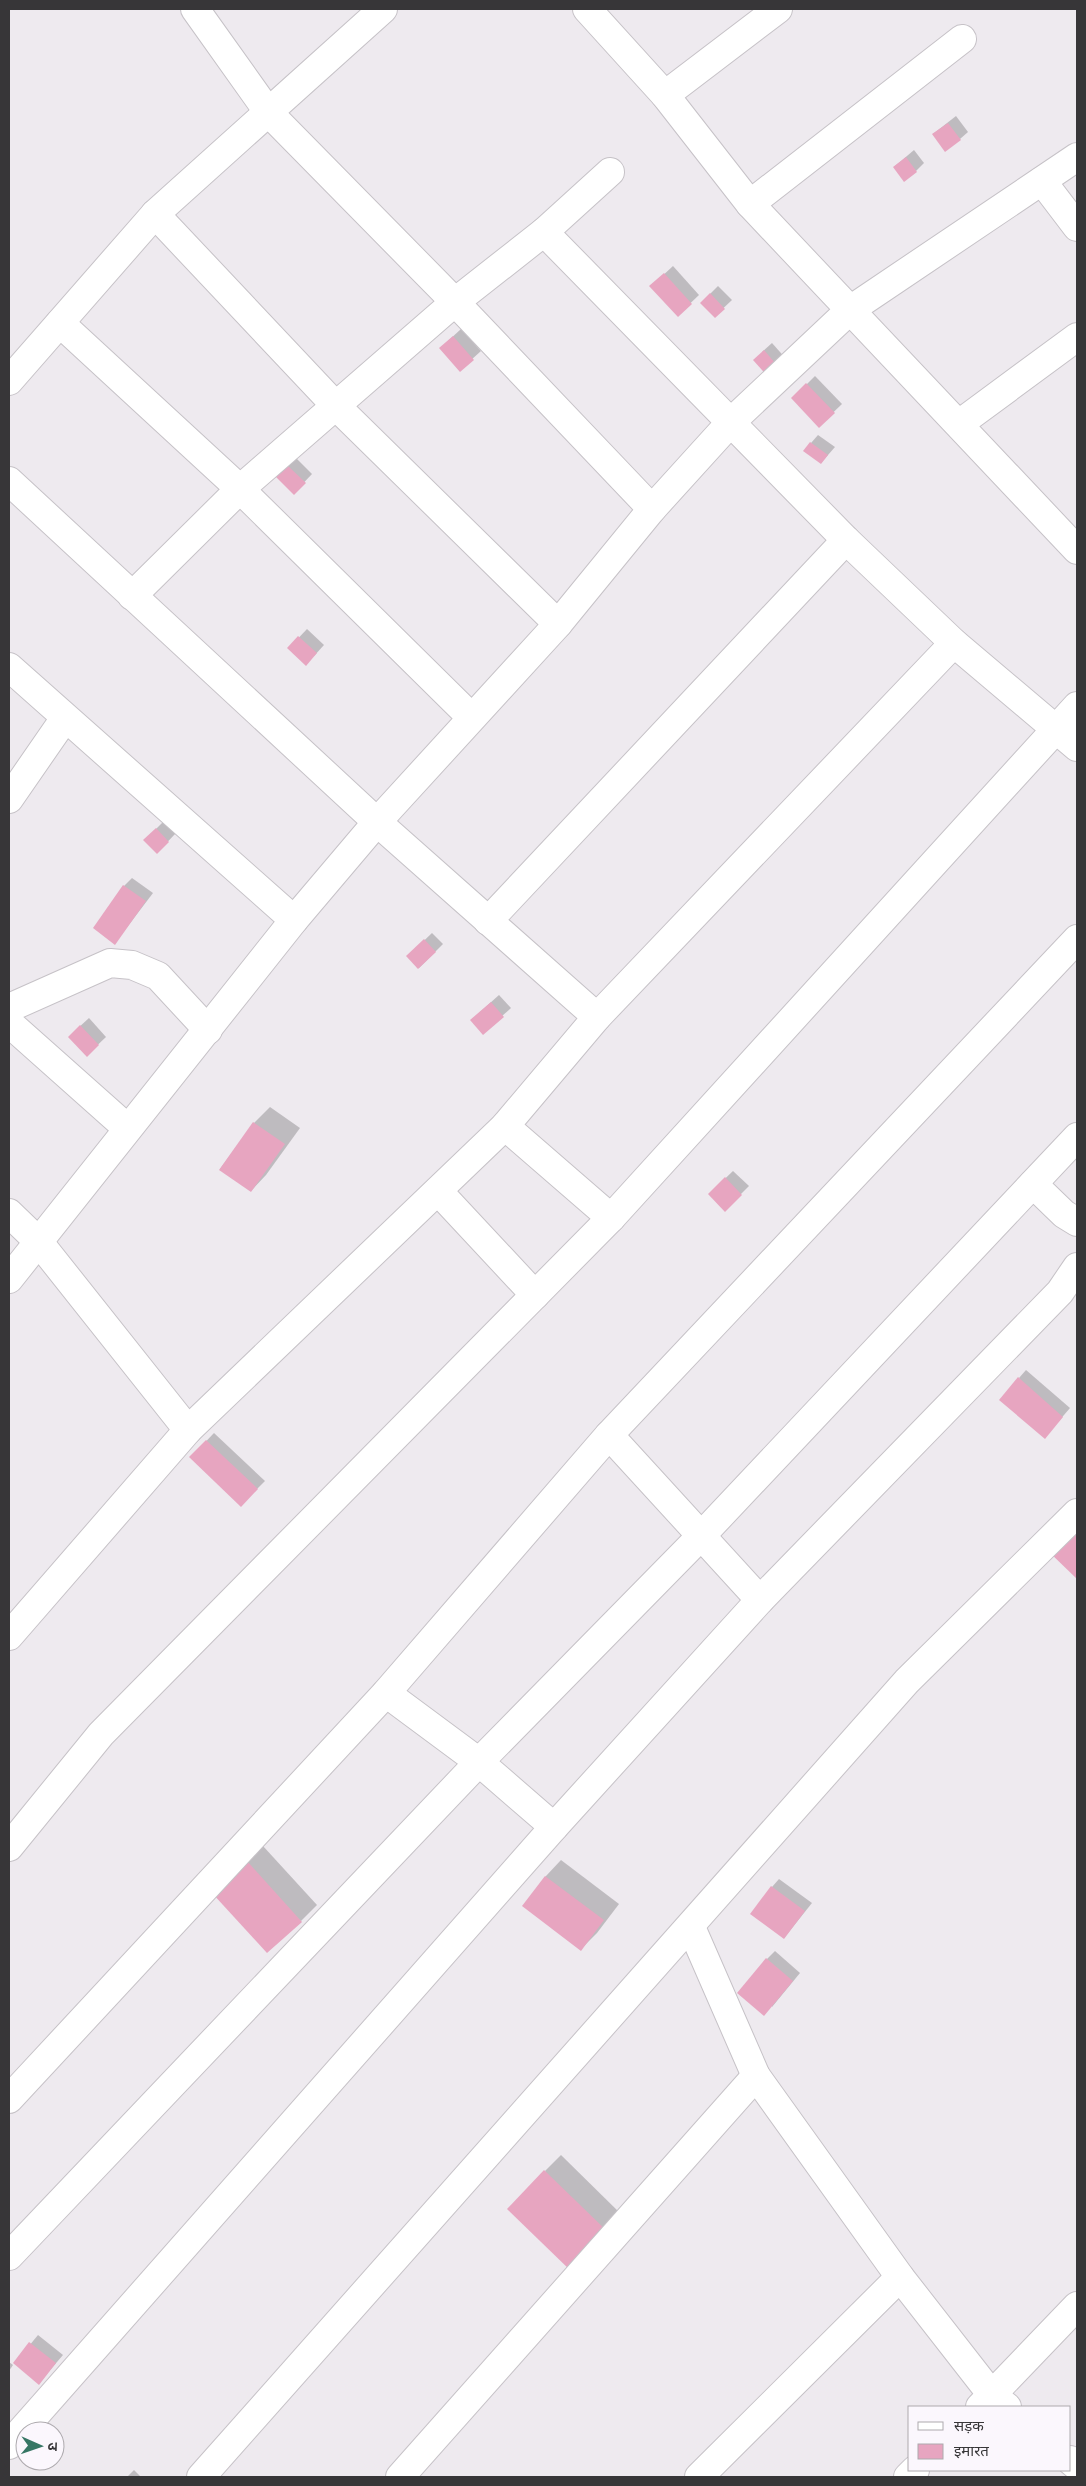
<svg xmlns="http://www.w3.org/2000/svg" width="1086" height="2486" font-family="Lato,'Noto Sans Devanagari',sans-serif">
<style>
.shadow{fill:#0003}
.building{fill:#e7a5c0}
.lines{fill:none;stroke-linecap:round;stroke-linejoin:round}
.minor-casing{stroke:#c6c2c7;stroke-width:30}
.minor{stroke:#fff;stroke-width:28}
</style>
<rect width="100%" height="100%" fill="#eeeaef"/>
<g class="shadow">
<path d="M956,116L968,132L960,139L933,134Z"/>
<path d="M914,150L924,163L916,171L894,167Z"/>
<path d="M673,266L699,295L678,315L659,279Z"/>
<path d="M718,286L732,300L715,316L701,303Z"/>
<path d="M461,329L481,351L460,370L448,341Z"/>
<path d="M772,343L788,361L770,378L762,352Z"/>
<path d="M815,376L842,404L819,426L793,398Z"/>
<path d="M818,435L835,447L821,463L811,443Z"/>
<path d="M296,458L312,474L294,493L288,466Z"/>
<path d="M307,629L324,645L314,656L289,648Z"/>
<path d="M164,821L176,833L157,853L145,840Z"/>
<path d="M132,878L153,893L115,943L124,886Z"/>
<path d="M432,933L443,944L419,968L408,956Z"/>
<path d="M499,995L511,1008L483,1033L480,1012Z"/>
<path d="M89,1018L106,1037L87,1055L77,1029Z"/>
<path d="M270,1107L300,1128L266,1175L251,1191L220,1169L254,1123Z"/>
<path d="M733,1171L749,1186L725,1210L709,1194Z"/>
<path d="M1026,1370L1070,1408L1052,1429L1019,1378Z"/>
<path d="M214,1433L265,1481L241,1505L191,1457Z"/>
<path d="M263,1846L317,1905L301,1921L230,1877Z"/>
<path d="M561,1860L619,1904L597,1933L581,1949L524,1905L546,1876Z"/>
<path d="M779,1879L812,1903L784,1938L772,1887Z"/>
<path d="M775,1951L800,1973L772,2007L767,1959Z"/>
<path d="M561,2155L623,2216L588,2254L545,2171Z"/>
<path d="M38,2335L63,2355L39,2383L15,2363Z"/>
<path d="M9,2362L13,2365L9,2371Z"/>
<path d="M134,2470L141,2477H127Z"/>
</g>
<g class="building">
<path d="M948,123L961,140L945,152L932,134Z"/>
<path d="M906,157L917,172L904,182L893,167Z"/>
<path d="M664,273L692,304L678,317L649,286Z"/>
<path d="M710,293L725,309L715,318L700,303Z"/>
<path d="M453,336L474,360L460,372L439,348Z"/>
<path d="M764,350L781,370L770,379L753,360Z"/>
<path d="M806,383L835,413L819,428L791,398Z"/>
<path d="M810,442L828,455L821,464L803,451Z"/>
<path d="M287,465L306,483L294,495L276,477Z"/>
<path d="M298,636L317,653L306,666L287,648Z"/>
<path d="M156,828L169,842L157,854L143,840Z"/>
<path d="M123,885L146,901L115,945L93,928Z"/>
<path d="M424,939L436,952L418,969L406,956Z"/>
<path d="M491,1002L504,1017L483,1035L470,1020Z"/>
<path d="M80,1025L99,1045L87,1057L68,1037Z"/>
<path d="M253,1122L285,1144L251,1192L219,1170Z"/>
<path d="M725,1177L742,1195L725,1212L708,1194Z"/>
<path d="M1018,1377L1063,1417L1045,1439L999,1400Z"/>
<path d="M206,1440L258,1489L241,1507L189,1457Z"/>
<path d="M1070,1527L1077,1534V1579L1047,1550Z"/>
<path d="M247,1861L302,1922L267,1953L212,1893Z"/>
<path d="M545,1876L604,1920L581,1951L522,1906Z"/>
<path d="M771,1886L805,1911L784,1939L750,1914Z"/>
<path d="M766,1958L793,1981L764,2016L737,1993Z"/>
<path d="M544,2170L609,2233L572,2272L507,2209Z"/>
<path d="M29,2342L56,2363L39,2385L13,2363Z"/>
</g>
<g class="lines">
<defs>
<g id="minor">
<path d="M195,9L269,113L455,302L652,509"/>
<path d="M587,9L665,95L750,204L1077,550"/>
<path d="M665,95L778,9"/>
<path d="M1042,181L1077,227"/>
<path d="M750,204L962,39"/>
<path d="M155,214L335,405L558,624"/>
<path d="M544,232L846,540L954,643L1077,747"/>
<path d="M60,323L240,489L471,717"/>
<path d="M9,381L155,214L383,9"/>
<path d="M959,424L1077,337"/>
<path d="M9,481L377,822L597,1017"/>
<path d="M132,596L240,489L455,302L544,232L610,172"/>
<path d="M9,667L294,920"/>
<path d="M9,799L65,718"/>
<path d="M488,921L846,540"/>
<path d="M9,1008L110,963L132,965L158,976L208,1030"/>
<path d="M9,1023L127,1128"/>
<path d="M505,1126L611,1218"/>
<path d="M1033,1184L1064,1214L1077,1222"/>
<path d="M438,1191L535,1295"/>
<path d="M9,1213L38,1241L188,1430"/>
<path d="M9,1279L294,920L377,822L558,624L652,509L730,423L850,310L1077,157"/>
<path d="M609,1435L760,1600"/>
<path d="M9,1636L188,1430L505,1126L597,1017L954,643"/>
<path d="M386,1693L479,1762L554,1827"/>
<path d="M9,1847L101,1734L611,1218L1077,706"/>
<path d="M691,1927L756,2076L900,2277L992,2395L1007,2407"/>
<path d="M9,2099L386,1693L609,1435L1077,939"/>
<path d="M9,2256L479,1762L701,1536L1077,1137"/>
<path d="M980,2407L1077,2306"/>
<path d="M9,2445L554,1827L760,1600L1060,1292L1077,1267"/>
<path d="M1070,2460L1077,2466"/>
<path d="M201,2477L907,1681L1077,1513"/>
<path d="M400,2477L756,2076"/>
<path d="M699,2477L900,2277"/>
<path d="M908,2477L915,2470"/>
</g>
</defs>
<use href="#minor" class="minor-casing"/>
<use href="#minor" class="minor"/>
</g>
<rect width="1086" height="2486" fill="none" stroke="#373638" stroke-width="20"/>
<rect x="908" y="2406" width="162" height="65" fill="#fbf7fd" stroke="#adaaae"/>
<rect x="918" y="2422" width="25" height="8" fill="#ffffff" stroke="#adaaae"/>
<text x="954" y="2431" font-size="15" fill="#373638">सड़क</text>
<rect x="918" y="2444" width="25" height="15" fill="#e7a5c0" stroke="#adaaae"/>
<text x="954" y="2456" font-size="15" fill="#373638">इमारत</text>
<g transform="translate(40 2446) rotate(92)"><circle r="24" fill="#fbf7fd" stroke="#adaaae"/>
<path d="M0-4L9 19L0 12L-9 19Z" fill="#367664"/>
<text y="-8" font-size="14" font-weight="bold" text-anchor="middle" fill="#373638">उ</text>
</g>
</svg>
